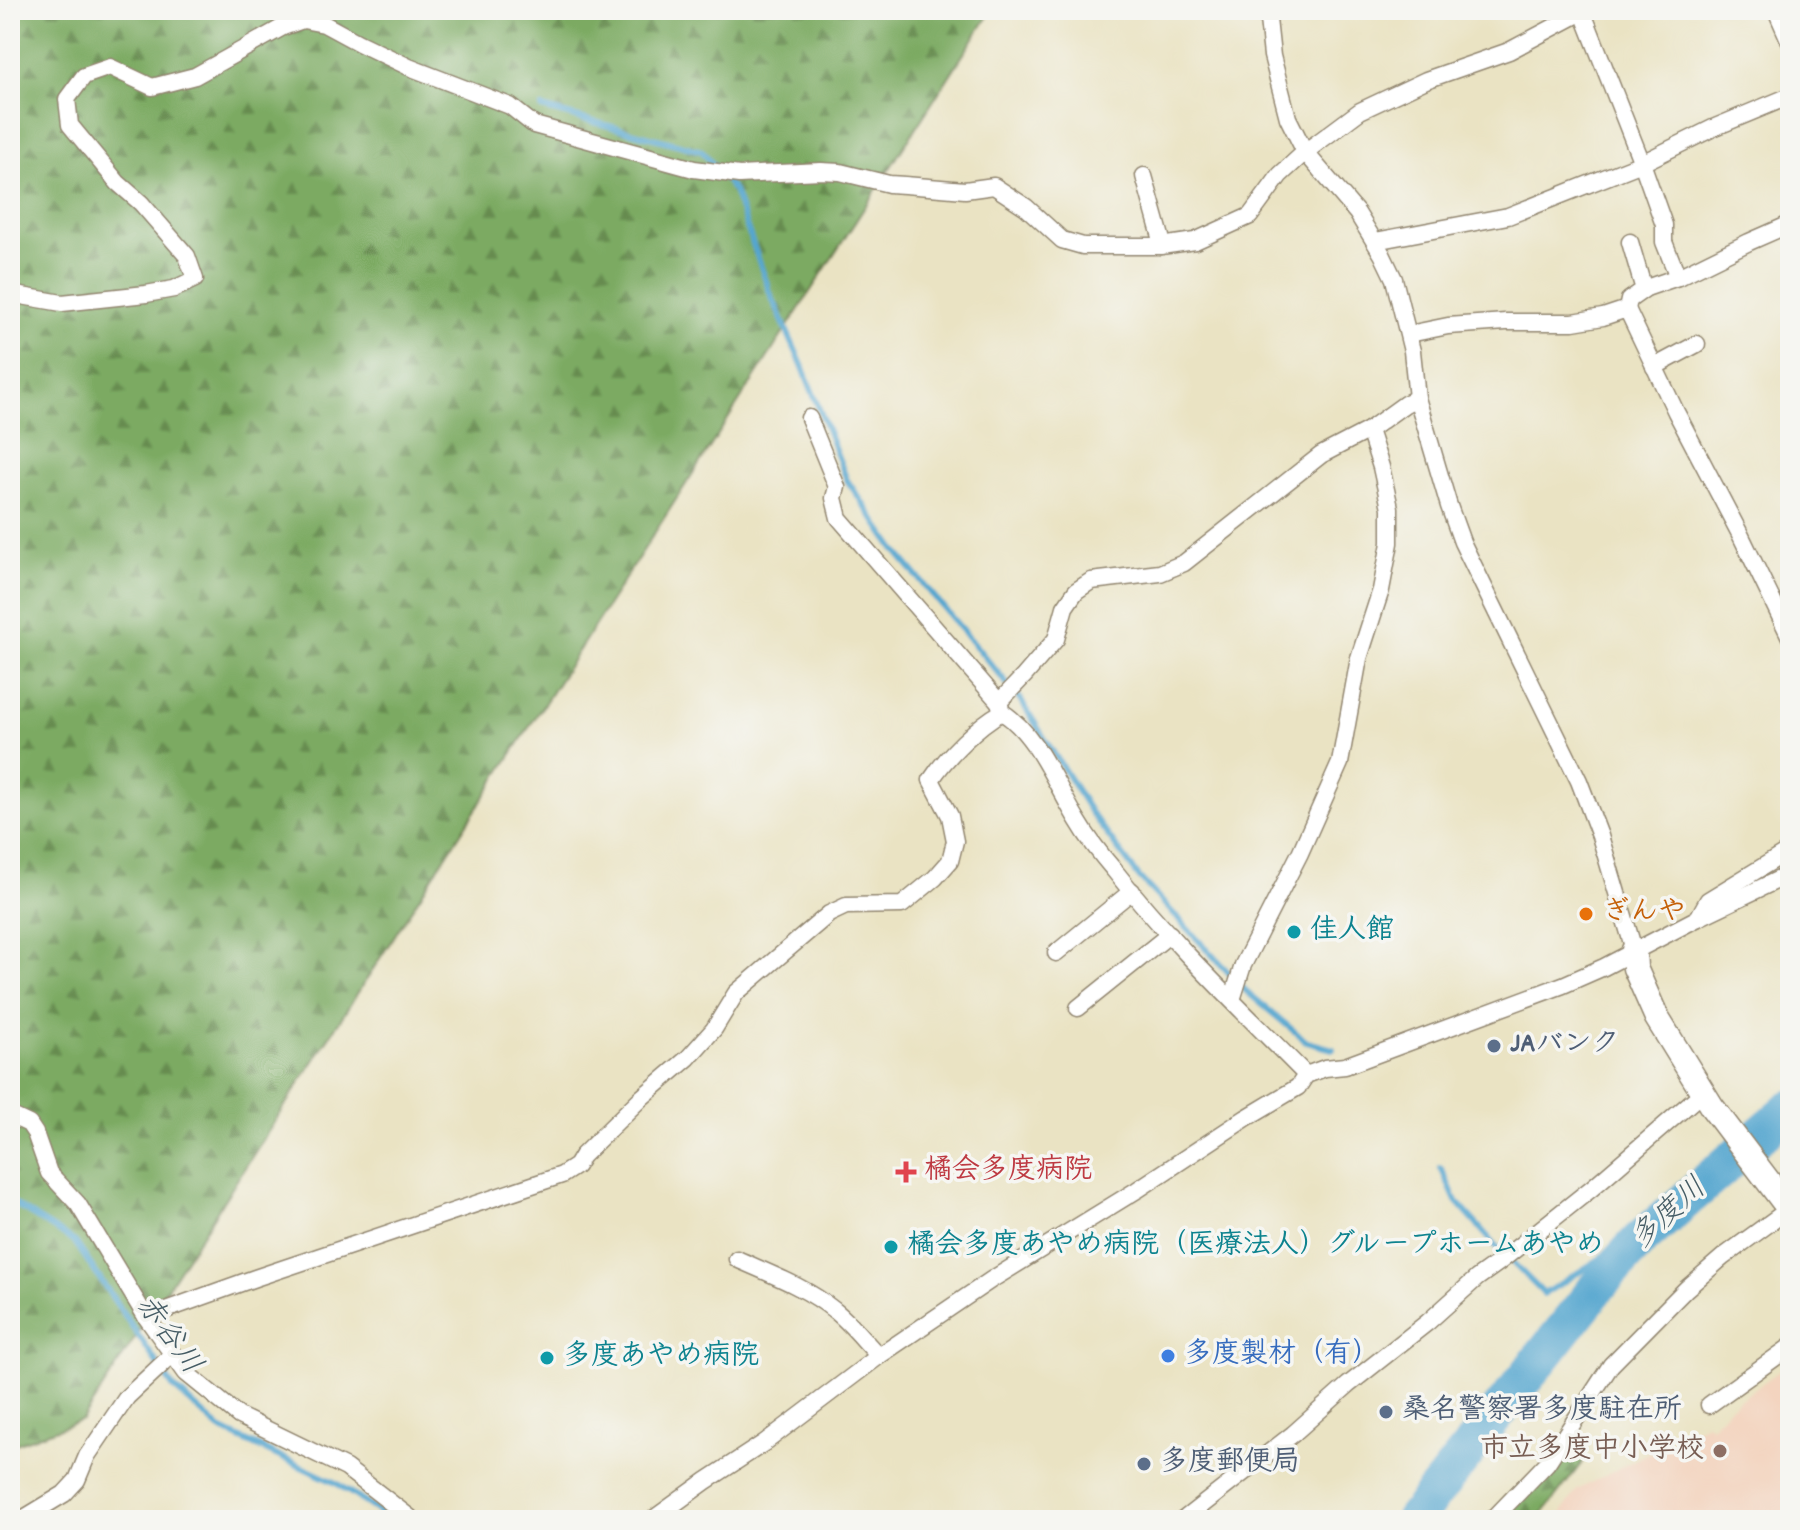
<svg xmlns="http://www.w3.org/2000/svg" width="1800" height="1530" font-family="Dekko,'Klee One',sans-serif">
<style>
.built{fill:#f3d4bf}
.forest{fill:url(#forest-firs);stroke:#5b6a40;stroke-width:2}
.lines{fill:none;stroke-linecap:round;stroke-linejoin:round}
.stream{stroke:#55a6cf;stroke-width:6}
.river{stroke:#55a6cf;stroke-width:38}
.street-casing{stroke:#928670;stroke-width:19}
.secondary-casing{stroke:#928670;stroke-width:27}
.street{stroke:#fff;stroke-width:16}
.secondary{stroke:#fff;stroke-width:24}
.food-dot{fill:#e8710a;stroke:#f6f6f2;stroke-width:3}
.culture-dot{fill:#0f9aa8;stroke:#f6f6f2;stroke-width:3}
.service-dot{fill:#5c6f8a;stroke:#f6f6f2;stroke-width:3}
.health-dot{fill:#e0444e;stroke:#f6f6f2;stroke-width:3}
.shop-dot{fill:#3f7fe0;stroke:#f6f6f2;stroke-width:3}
.education-dot{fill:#8d6e63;stroke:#f6f6f2;stroke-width:3}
.labels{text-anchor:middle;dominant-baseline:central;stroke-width:7;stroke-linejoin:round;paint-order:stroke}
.food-label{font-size:28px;font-weight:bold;fill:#c56008;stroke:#f6f6f2;text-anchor:start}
.culture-label{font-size:28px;font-weight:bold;fill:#0d838f;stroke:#f6f6f2;text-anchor:start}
.service-label{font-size:28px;font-weight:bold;fill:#4e5e75;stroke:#f6f6f2;text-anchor:start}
.health-label{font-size:28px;font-weight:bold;fill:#be3a42;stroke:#f6f6f2;text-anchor:start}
.shop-label{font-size:28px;font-weight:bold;fill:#366cbe;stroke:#f6f6f2;text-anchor:start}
.education-label{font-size:28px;font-weight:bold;fill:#785e54;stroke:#f6f6f2;text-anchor:end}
.water-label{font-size:30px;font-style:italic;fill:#455c65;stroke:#f6f6f2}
</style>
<defs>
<pattern id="forest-firs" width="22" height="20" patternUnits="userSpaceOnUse" patternTransform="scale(2)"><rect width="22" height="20" fill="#7baa62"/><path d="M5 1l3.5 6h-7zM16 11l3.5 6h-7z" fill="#668b50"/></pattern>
</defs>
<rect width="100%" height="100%" fill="#f6f6f2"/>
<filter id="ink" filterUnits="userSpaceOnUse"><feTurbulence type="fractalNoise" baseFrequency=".0125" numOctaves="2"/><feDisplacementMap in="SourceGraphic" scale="16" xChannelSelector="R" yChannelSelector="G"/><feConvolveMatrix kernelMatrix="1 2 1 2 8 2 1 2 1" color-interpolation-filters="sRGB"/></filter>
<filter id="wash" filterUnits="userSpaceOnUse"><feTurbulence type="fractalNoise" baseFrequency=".006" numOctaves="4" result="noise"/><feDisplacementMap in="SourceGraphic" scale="32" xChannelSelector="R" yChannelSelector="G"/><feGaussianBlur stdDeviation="1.8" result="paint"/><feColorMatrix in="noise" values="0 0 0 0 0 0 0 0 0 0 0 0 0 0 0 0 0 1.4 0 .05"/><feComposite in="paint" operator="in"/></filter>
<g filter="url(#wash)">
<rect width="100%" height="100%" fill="#eae3c3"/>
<path class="built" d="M1790,1363V1520H1557L1577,1490L1706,1423L1711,1426L1730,1407Z"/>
<g class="forest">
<path d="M10,10H992L82,1420L10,1446Z"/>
<path d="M1572,1441L1584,1460L1538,1520H1501L1554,1469Z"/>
</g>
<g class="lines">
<g class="stream">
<path d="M542,108L702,151L734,191L771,295L802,365L847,480L895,550L1020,699L1091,813L1139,877L1246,991L1307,1042L1333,1049"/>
<path d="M1441,1168L1456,1201L1495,1245L1544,1294L1614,1250L1634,1246"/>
<path d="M10,1201L75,1242L173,1387L220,1429L336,1483L391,1520"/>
</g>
<path class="river" d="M1413,1520L1603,1280L1640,1240L1790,1109"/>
</g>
</g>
<g filter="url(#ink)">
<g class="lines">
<defs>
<g id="street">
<path d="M1267,10L1272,56L1288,118L1305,152L1357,213L1382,254L1394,279L1412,351L1417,398L1449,506L1462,542L1579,781L1600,836L1634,950"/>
<path d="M1776,10L1790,42"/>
<path d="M1583,13L1642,163L1664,225V242L1678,277"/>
<path d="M1144,176L1161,237V246"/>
<path d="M1375,241L1508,216L1642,163L1713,128L1790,96"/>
<path d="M1630,242L1642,283L1646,288"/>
<path d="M10,294L62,303L146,294L174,289L195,279L187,256L141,203L118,183L70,125L67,99L84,76L110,67L152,87L195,76L283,27L303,20L324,24L359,43L409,67L510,106L534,125L694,169L739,175L821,171L840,172L889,184L905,185L965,190L994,186L1026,207L1062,240L1083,246H1161L1195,241L1250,216L1280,175L1305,152L1360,111L1426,80L1509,51L1586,10"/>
<path d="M1627,309L1629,300L1646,288L1678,277L1749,242L1790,224"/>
<path d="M1409,334L1448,326L1506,322H1573L1603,317L1627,309L1676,412L1740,534L1790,637"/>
<path d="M1654,367L1697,344"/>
<path d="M809,418L837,487L834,498L839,518L999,702L1002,712C1038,735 1056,786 1078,821C1088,838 1101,855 1114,870C1172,944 1241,1009 1306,1075"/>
<path d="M999,702L1024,676L1056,639L1065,607L1076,591L1091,581L1160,573L1184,563L1321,455L1369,430"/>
<path d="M1698,918L1708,900L1790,850"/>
<path d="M1056,953L1132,891"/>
<path d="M1232,1000L1243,965L1300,853L1340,763L1359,658L1381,590L1390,543V508L1381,467L1369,430L1405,404L1417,398"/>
<path d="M1078,1008L1170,934"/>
<path d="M10,1115L29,1124L35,1133L49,1173L78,1204L146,1317L186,1373L239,1416L346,1468L413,1520"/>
<path d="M737,1259C770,1274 806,1287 834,1310C851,1323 864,1341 879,1356"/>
<path d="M146,1317L255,1278L562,1175L576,1166L582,1156L640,1099L688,1058L714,1029L736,993L829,914L846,906L902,905L935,878L950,861L955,841L950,816L931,780C946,757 978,725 1002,712"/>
<path d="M1709,1405L1790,1347"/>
<path d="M21,1520L64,1494L77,1480L87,1456L127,1397L173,1354"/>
<path d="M652,1520L706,1481L764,1443L879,1356L991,1280L1137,1190L1246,1118L1298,1087L1306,1075L1325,1068L1345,1066L1563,985L1604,967L1698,918L1790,874"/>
<path d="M1183,1520L1293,1434L1348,1385L1428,1322L1477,1278L1498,1263L1592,1188L1703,1092"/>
<path d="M1492,1520L1547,1463L1611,1365L1686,1289L1723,1257L1789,1209"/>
</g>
<path id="secondary" d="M1634,950L1635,968L1657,1018L1712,1107L1790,1210"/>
</defs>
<use href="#street" class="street-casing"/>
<use href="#secondary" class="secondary-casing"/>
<use href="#street" class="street"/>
<use href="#secondary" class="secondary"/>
</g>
</g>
<circle class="food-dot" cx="1586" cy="914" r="8"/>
<g class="culture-dot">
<circle cx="1294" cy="932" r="8"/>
<circle cx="891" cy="1247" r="8"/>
<circle cx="547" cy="1358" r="8"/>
</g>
<g class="service-dot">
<circle cx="1494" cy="1046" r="8"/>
<circle cx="1386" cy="1412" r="8"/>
<circle cx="1144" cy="1464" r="8"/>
</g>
<path class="health-dot" d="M902 1160h8v8h8v8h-8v8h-8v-8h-8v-8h8z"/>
<circle class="shop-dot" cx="1168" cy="1356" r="8"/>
<circle class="education-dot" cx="1720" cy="1451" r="8"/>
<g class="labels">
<g class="food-label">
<text x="1602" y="914">ぎんや</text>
</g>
<g class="culture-label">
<text x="1310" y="932">佳人館</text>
<text x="907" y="1247">橘会多度あやめ病院（医療法人）グループホームあやめ</text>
<text x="563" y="1358">多度あやめ病院</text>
</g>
<g class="service-label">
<text x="1510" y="1046">JAバンク</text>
<text x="1402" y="1412">桑名警察署多度駐在所</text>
<text x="1160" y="1464">多度郵便局</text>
</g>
<g class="health-label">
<text x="924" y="1172">橘会多度病院</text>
</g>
<g class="shop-label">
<text x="1184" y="1356">多度製材（有）</text>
</g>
<g class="education-label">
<text x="1704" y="1451">市立多度中小学校</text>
</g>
<g class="water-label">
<text transform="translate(1670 1215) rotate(-42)">多度川</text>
<text transform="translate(167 1336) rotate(54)">赤谷川</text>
</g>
</g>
<rect width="1800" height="1530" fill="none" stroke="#f6f6f2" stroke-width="40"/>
</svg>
